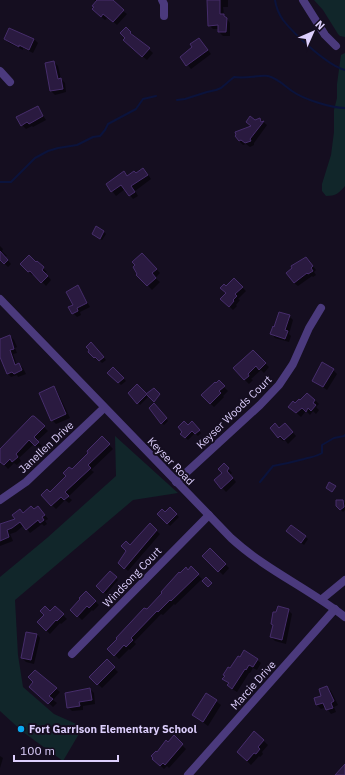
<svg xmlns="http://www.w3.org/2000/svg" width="345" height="775" font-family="'IBM Plex Sans',sans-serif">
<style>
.green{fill:#11262a}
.shadow{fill:#0007}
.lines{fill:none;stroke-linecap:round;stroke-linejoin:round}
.stream{stroke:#0b133c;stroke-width:2}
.building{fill:#2a1a40;stroke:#462d6b}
.street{stroke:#4b3a7d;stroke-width:8}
.poi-dot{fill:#09a9ef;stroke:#150e20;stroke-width:1.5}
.labels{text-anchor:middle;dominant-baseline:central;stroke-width:4;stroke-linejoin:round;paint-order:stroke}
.street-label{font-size:11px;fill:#ddcffd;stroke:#150e20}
.poi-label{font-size:11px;font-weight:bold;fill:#ddcffd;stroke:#150e20;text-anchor:start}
</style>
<rect width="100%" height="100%" fill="#150e20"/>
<g class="green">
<path d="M314,0H345V37L340,36L338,34L323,10Z"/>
<path d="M345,53V186C339,193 336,196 326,196L322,191V184L331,155L334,132V110L337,98V84L341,55Z"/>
<path d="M115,436L178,493L133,500L15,600L18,655L23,687L54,714L83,727L63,761L23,732L0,711V577L47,538L116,476Z"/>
</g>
<g class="shadow">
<path d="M94,0H107L127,14L117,25L108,17L105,20L97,13V2Z"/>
<path d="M208,0H228V7H223L224,15L230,23V36H223L219,32V29H213L209,25Z"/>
<path d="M126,28L153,53L147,60L128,44Z"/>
<path d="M10,29L34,39L38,43L33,53L23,48V50L9,43L5,39Z"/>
<path d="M199,39L211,54L191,69L181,57L194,48Z"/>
<path d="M54,62L58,66L61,79L65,83L66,92L55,95L51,91Z"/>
<path d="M37,107L46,120L33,127L32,126L26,129L22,125Z"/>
<path d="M260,119L267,125L254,143V145L250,147L246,144L243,145L239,141L255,121Z"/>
<path d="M124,172L128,176L136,174L147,173L151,179L135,191L138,196L133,199L125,189L116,196L107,184Z"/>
<path d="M104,232L106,234L102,240L93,234Z"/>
<path d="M0,246L3,249L2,251L7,256L5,257L11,264L8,267L0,259Z"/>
<path d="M142,254L160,273L155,278L160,282L152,290L138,275Z"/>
<path d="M306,258L316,270L314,272L316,275L313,277L312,276L298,286L294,283Z"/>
<path d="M37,262L47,272L45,273L51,280L46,286L35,274L32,275L21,264H36Z"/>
<path d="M234,279L246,291L238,299L240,300L236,305L237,306L233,310L222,299L227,293L226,287Z"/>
<path d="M77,287L81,291L90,307L80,312L81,315L77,317L73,313Z"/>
<path d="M289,316L293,320L289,334L291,336L289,342L275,338L272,334Z"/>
<path d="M10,336L14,340L17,347L15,348L17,353L13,354L17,365L19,364L23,368L26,374L18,377L17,375L11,377L7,373L0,354V340Z"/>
<path d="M91,343L106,360L102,363L98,359L97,360L89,352Z"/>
<path d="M253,351L269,367L264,373L261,370L251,379L253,380L249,384L234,369Z"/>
<path d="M113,368L126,381L121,385L109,373Z"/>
<path d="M333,370L337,374L327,390L313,380Z"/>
<path d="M219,382L228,391L223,396L224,397L214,407L202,395Z"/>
<path d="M137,386L148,397L140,405L138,403Z"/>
<path d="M54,387L57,391L70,418L56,424L52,420Z"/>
<path d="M315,400L319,404L316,407L319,410L316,414L313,411L310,415L306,411L301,417L293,410L296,404Z"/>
<path d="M154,405L168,421L164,425L162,423Z"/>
<path d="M34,417L48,431L37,441L42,446L39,449L34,444L19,458L21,461L17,465L14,463L8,469L0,460V450Z"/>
<path d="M192,423L201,433L198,436L195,433L188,440L182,434Z"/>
<path d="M285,424L296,436L288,444L285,440L283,441L271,428L279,429Z"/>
<path d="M102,437L113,449L91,470L94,472L68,497L72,500L69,503L65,500L56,509L42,495L50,494Z"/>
<path d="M224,464L232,473L230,475L236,482L226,492L215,480L223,473Z"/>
<path d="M343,501L345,503V510L343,512L337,506Z"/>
<path d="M170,509L179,517L170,526L159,514H165Z"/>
<path d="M34,510L42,511L48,519L45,521L47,524L44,526L42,524L30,533L24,525L16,532L10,534L13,541L0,546V525L17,519L23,513Z"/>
<path d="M150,525L160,534L128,571L119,562L130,546Z"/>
<path d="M291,526L308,539L304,545L290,534Z"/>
<path d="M210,549L229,568L223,575L204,556Z"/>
<path d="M191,568L202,579L175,605L174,604L163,615L161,614L134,642L136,644L130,650L129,649L119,659L109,649Z"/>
<path d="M110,572L118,580L106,594L97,586Z"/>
<path d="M86,592L99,605L93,611L92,610L82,620L72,610Z"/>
<path d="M55,607L67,619L61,624L60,623L50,634L38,622Z"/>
<path d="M288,610L292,614L286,644L275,641L271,637L274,626L272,624L277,614Z"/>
<path d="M37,634L40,638L34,664L26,662L22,658Z"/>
<path d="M257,660L261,663L257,670L253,668L250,673H249L237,692L232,689L228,685L229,684L224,679Z"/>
<path d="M107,661L118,672L102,688L91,677Z"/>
<path d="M31,686L56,689L60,692L53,700L57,703L53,707Z"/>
<path d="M327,687L331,691L338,705L334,707L336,712L331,714L326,707L321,709L317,705Z"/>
<path d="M90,689L94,693L95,704L83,706V710L72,711L68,707Z"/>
<path d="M206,694L221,705L208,726L193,715Z"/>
<path d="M254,732L268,745L262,752L263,754L260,757L259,756L251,765L242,756Z"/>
<path d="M174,737L186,749L169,768L167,766L164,769L158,763L157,753Z"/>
<path d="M0,756L3,758L0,768Z"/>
</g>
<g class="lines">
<g class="stream">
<path d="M275,0C276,7 279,14 283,20C294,34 328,66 345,70"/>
<path d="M177,100L185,99L207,92L216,90L221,88L234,77C246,79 257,75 268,76C277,78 285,86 292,91C303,99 331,108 345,108"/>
<path d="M0,182H11L35,158L48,151L58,148L77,145L93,137L100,136L105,130L108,124L136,109L143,99L156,96"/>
<path d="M260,482L273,466C284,464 293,462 304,459C310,457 316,457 322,453V445L334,438L344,436L345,435"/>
</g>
</g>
<g class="building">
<path d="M97,0H113L124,10L113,22L103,14L101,17L92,9L94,7L92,6Z"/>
<path d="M207,0H220V14H224V16L227,18L226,32H218V25L208,26Z"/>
<path d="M126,27L131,32L130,33L150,48L142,57L123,40L125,38L120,33Z"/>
<path d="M9,28L34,39L29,50L19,45V47L4,39Z"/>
<path d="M199,38L208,50L186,66L180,57L192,47L190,44Z"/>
<path d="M54,61L58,79L61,78L63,89L50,91L45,63Z"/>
<path d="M38,106L43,116L29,124L27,122L21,126L16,117Z"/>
<path d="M250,116L255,120L260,118L261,122L264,121L250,139L251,141L245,143L241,140L239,141L235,136L236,135L235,132L251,126L246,122Z"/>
<path d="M143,168L148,175L131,186L135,192L129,196L121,185L111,192L106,184L124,171L127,176L134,171L136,173Z"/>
<path d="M96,226L104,231L100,239L92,234Z"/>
<path d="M0,251L8,260L4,264L0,260Z"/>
<path d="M142,253L157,269L152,273L156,278L147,286L136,275L137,274L133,267L135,265L132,262Z"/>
<path d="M29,255L36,262L37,261L44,267L42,270L48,276L41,283L30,271L28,272L20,264Z"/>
<path d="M306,257L313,266L311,268L313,271L308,274L307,273L294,283L286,273L292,268L291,266Z"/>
<path d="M234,278L243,287L235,294L237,296L233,300L234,301L229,307L220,299L226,293L220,288L224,284L226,286Z"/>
<path d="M78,285L87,303L77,308L78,311L72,314L68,307L73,305L66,292Z"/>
<path d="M279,312L290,315L285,330L288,331L285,339L270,334L273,326L274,327Z"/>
<path d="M10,335L14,349L10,350L15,365L19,363L22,370L14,374L12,372L7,374L0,357V339Z"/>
<path d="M91,342L104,357L99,361L95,357L94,358L88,352L89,350L86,347Z"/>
<path d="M253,350L266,363L259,370L256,366L248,374L249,376L244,380L233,368Z"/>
<path d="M322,362L334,369L323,387L312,381Z"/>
<path d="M113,367L124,378L118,383L107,373Z"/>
<path d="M219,380L225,386L219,391L221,393L210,404L201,395L215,382L216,383Z"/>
<path d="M137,384L147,394L137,404L128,393Z"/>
<path d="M54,386L66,414L51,421L39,393Z"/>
<path d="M154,388L160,394L154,402L146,394Z"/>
<path d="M307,393L315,400L313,403L316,405L311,411L308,408L306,412L302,408L296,413L288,407L293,401L295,403L299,399L300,400Z"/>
<path d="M154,403L167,418L161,424L149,408Z"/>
<path d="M32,416H34L45,426L34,437L39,442L35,446L29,440L16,454L18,457L12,462L10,459L4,465L0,462V449Z"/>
<path d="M184,421L188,425L192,421L200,430L195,434L192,431L185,438L180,434L182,432L178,427Z"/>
<path d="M275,423L279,428L285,423L293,432L284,440L280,436L278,438L270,428Z"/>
<path d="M102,436L110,444L88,465L91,468L65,492L69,496L64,500L61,497L51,506L41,495L47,489L50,492L66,476L63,473L69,467L72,469L88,453L87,451Z"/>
<path d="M224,463L229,468L227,471L233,478L221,489L214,480L222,473L218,469Z"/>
<path d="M329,482L336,486L332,492L326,488Z"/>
<path d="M336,500H343L344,507L340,510L336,506Z"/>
<path d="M31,506L34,509L38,506L45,515L42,517L44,520L40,523L38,520L26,530L20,522L12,528L7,530L9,537L0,541V524L15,519L12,515L20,509L23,513Z"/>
<path d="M170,507L177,514L167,524L157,514L162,509L165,512Z"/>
<path d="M150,523L157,530L124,569L118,563L126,551L121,546L126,541L130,545Z"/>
<path d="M291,525L306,536L301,543L286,531Z"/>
<path d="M210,548L226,564L218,572L202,556Z"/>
<path d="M191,566L199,574L171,601L170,600L158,612L157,611L131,638L133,640L126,647L124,645L114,656L107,649L117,639L116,638L144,608L147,609L162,593L161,592L179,572L180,573L186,567L188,570Z"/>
<path d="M110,571L117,577L103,593L96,586Z"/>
<path d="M206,577L212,583L208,587L202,581Z"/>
<path d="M86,591L96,601L89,608L87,606L77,617L70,610L80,599L79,598Z"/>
<path d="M45,606L50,611L55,606L64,614L57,621L56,620L46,631L37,622L44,615L40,611Z"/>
<path d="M278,606L289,609L282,640L270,637L273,625L271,624L273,612H276Z"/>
<path d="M26,632L37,634L31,660L21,658Z"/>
<path d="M244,650L258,659L253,667L249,665L246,670L245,669L232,689L227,685L229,683L222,679L225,676L223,675L228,667L230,668L238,656L240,657Z"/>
<path d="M107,659L115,667L97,685L89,677Z"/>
<path d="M35,670L57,688L49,696L53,699L48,704L29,687L33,682L28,677Z"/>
<path d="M327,686L334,701L331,703L333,708L326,710L323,703L316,705L314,698L321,696L319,689Z"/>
<path d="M90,688L92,700L79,702L80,706L67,708L65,693Z"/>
<path d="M206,693L217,700L203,722L192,715Z"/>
<path d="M254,731L264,740L258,747L260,749L256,754L254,753L247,761L237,752Z"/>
<path d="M174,735L183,744L165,765L163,763L160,766L152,759L153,758L151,756L156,751L157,752L166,740L168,742Z"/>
<path d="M345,764V775H335Z"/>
</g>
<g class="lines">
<g class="street">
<path d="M162,0L164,4V16"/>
<path d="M303,0L325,35L336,46"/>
<path d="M0,71L10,82"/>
<path d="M0,299L231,538C266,570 308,588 345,617"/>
<path d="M176,482L260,405L279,385L293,364L309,328L321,308"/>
<path d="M0,500L26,482L104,408"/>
<path d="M322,599L345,580"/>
<path d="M72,654L209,515"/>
<path d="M188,775L335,609"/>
</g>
</g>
<circle class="poi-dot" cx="21" cy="729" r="4"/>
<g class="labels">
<g class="street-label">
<text transform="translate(234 412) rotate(-44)">Keyser Woods Court</text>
<text transform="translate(46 447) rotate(-43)">Janellen Drive</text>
<text transform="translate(171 461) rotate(46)">Keyser Road</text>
<text transform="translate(132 577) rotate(-46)">Windsong Court</text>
<text transform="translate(253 685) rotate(-48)">Marcie Drive</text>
</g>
<g class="poi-label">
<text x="29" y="729">Fort Garrison Elementary School</text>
</g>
</g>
<g transform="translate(313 32) rotate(45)" stroke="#150e20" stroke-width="3" paint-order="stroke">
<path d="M0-3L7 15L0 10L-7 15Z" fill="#ddcffd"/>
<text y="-6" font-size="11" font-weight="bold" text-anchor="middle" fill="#ddcffd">N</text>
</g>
<path d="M14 755v6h104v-6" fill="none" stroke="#ddcffd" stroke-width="2"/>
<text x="20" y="755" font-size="12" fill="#ddcffd" stroke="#150e20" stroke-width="3" paint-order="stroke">100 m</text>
</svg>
